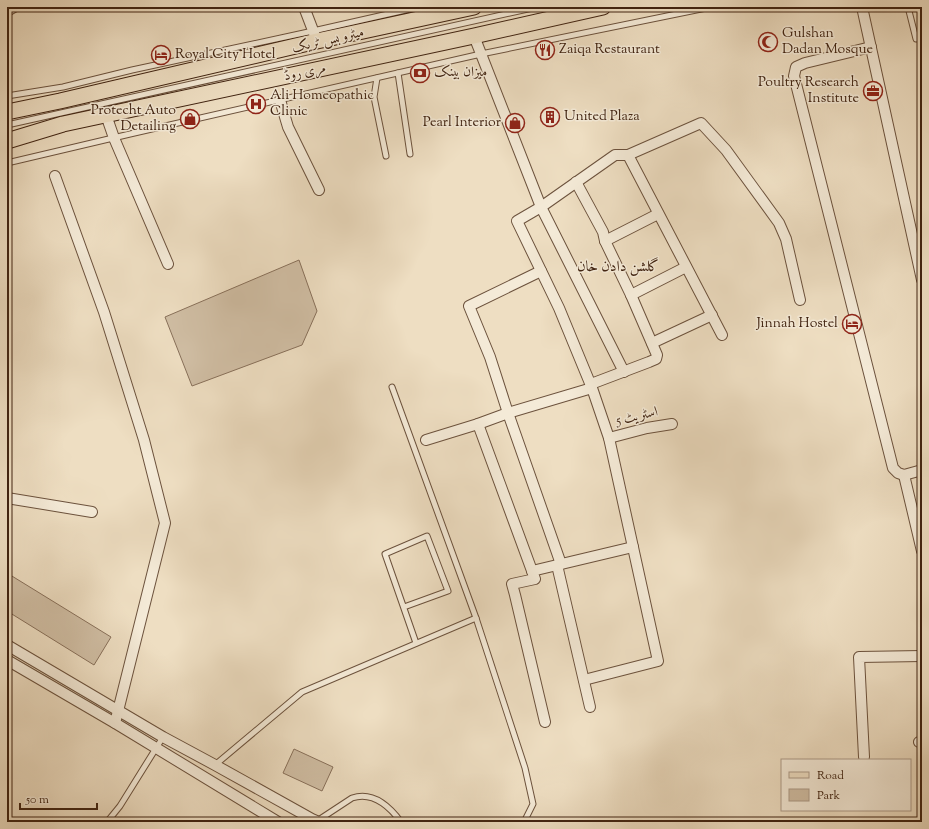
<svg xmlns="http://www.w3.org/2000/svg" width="929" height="829" font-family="'Sorts Mill Goudy',Amiri,serif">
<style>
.green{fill:#d0bea4;stroke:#88705a}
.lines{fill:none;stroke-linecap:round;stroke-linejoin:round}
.lane-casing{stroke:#6c523d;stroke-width:7}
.street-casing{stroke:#6c523d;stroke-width:12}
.primary-casing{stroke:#402311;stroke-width:17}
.lane{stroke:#f4ead7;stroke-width:5}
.street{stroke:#f4ead7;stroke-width:10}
.primary{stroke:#eedec2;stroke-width:15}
.labels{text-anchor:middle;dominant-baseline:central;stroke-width:3;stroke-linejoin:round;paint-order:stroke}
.poi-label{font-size:14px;fill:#402311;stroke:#f4ead7;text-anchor:start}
.street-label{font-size:14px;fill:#402311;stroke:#f4ead7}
.neighbourhood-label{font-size:15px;fill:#402311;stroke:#f4ead7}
</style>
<rect width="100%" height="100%" fill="#eedec2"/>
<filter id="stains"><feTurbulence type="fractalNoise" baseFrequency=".005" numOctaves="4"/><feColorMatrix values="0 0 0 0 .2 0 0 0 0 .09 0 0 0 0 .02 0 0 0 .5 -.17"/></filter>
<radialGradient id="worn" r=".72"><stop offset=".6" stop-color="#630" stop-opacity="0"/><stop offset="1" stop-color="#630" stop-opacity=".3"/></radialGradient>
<g class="green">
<path d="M299,260L317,311L302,345L192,386L165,317Z"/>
<path d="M7,573L111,637L94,665L7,611Z"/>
<path d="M294,749L333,767L322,791L283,773Z"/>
</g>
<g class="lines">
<defs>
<g id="lane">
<path d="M908,7L916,39"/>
<path d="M398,73L410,154"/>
<path d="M377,78L374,97L386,156"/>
<path d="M7,96L63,87L132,70L313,31L419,7"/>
<path d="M7,125L537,7"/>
<path d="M7,163L130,134L481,54L711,7"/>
<path d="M392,387L476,618L525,768L533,804L524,822"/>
<path d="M404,607L448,591L427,536L385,554L416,643"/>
<path d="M215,765L302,692L476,618"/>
<path d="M317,821L352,798C373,791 390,807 401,822"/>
<path d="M107,822L120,806L163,737"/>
</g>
<g id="street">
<path d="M304,7L317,41"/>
<path d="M862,7L922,280"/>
<path d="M7,11L14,7"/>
<path d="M474,36L541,207L624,372"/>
<path d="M871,47L805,63L796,67L794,76L893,468L898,473L904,475L922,470"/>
<path d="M280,100L288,127L319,190"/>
<path d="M106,115L114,138L168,264"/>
<path d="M628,155L701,123L726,150L779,223L786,239L800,300"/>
<path d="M55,176L104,312L144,440L165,523L115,723"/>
<path d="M576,182L603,232L605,241L631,295L657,355L656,359L649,362L591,384"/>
<path d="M605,241L658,214"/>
<path d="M541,271L469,306L490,357L508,413L561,564"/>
<path d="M631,295L686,267"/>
<path d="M652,343L712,315"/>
<path d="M478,424L535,579L512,584L515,595L545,722"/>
<path d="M609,438L647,428L672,424"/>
<path d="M426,440L478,424L508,413L592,388"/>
<path d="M904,475L922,551"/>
<path d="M7,498L92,512"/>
<path d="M557,565L590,707"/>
<path d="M532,571L633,547"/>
<path d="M7,645L163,737L215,765L312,819L319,822"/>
<path d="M7,660L115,723L278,822"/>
<path d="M584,680L658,661L609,438L592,388L559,308L517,221L541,207L615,155H628L722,335"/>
<path d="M919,742L922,741"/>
<path d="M864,757L859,657L922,656"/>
</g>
<g id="primary">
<path d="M7,112L60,101L317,41L474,7"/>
<path d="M7,141L63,124L474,36L603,7"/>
</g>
</defs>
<use href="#lane" class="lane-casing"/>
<use href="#street" class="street-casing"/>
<use href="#primary" class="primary-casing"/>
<use href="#lane" class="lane"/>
<use href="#street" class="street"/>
<use href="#primary" class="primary"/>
</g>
<defs>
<symbol id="mosque-ring" viewBox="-11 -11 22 22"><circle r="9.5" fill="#f4ead7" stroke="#8f2418" stroke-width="1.5"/><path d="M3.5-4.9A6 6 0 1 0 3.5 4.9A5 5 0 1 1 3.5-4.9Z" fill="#8f2418"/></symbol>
<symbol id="restaurant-ring" viewBox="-11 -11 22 22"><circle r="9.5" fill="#f4ead7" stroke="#8f2418" stroke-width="1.5"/><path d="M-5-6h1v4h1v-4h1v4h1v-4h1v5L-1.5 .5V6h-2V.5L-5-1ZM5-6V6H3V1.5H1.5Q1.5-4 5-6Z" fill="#8f2418"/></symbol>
<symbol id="hotel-ring" viewBox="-11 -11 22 22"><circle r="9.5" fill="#f4ead7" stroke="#8f2418" stroke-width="1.5"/><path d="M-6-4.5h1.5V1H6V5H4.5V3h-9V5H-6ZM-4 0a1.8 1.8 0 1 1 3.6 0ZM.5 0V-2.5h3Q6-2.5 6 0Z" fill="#8f2418"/></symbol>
<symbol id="bank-ring" viewBox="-11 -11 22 22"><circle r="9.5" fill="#f4ead7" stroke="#8f2418" stroke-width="1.5"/><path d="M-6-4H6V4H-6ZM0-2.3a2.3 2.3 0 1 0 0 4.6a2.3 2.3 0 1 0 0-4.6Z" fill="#8f2418"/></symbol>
<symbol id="office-ring" viewBox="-11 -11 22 22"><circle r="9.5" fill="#f4ead7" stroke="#8f2418" stroke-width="1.5"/><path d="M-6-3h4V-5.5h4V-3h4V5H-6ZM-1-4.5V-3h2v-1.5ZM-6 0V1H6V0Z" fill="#8f2418"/></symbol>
<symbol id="hospital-ring" viewBox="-11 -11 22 22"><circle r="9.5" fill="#f4ead7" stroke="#8f2418" stroke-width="1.5"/><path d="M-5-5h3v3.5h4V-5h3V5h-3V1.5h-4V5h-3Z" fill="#8f2418"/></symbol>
<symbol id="building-ring" viewBox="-11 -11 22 22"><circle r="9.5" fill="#f4ead7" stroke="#8f2418" stroke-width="1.5"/><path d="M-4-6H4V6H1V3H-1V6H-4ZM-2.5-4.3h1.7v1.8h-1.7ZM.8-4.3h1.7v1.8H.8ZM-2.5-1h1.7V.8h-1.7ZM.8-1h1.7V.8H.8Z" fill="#8f2418"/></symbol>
<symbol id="shop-ring" viewBox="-11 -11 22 22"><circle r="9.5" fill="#f4ead7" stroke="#8f2418" stroke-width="1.5"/><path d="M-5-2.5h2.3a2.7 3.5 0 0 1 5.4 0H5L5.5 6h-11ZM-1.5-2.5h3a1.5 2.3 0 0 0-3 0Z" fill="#8f2418"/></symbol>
</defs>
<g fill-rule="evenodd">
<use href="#mosque-ring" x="757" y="31" width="22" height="22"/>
<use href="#restaurant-ring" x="534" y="39" width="22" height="22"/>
<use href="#hotel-ring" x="150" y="44" width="22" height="22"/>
<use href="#bank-ring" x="409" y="62" width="22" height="22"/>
<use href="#office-ring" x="862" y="80" width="22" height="22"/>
<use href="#hospital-ring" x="245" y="93" width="22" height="22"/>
<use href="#building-ring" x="539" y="106" width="22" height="22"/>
<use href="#shop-ring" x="179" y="108" width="22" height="22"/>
<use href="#shop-ring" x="504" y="112" width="22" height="22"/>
<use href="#hotel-ring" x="841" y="313" width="22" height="22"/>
</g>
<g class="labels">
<g class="poi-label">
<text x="782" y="34">Gulshan<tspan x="782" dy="16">Dadan Mosque</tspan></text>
<text x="559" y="50">Zaiqa Restaurant</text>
<text x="175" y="55">Royal City Hotel</text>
<text x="434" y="73">میزان بینک</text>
<text x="859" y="83" text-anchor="end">Poultry Research<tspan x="859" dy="16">Institute</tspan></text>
<text x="270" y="96">Ali Homeopathic<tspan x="270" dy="16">Clinic</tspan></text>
<text x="176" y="111" text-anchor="end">Protecht Auto<tspan x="176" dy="16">Detailing</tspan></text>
<text x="564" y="117">United Plaza</text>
<text x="501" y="123" text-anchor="end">Pearl Interior</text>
<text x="838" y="324" text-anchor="end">Jinnah Hostel</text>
</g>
<g class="street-label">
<text transform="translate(328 41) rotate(-13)">میٹرو بس ٹریک</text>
<text transform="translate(305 73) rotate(-12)">مری روڈ</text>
<text transform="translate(637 417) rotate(-13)">اسٹریٹ 5</text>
</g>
<g class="neighbourhood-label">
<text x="618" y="267">گلشن دادن خان</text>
</g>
</g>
<rect width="929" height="829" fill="none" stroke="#eedec2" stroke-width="24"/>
<rect x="8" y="8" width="913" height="813" fill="none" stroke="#402311" stroke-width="2"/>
<rect x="12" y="12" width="905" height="805" fill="none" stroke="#402311"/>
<rect x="781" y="759" width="130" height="52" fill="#f4ead7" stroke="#ac9a88"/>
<rect x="789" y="772" width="20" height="6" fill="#eedec2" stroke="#ac9a88"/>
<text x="817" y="779" font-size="12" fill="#402311">Road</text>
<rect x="789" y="789" width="20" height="12" fill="#d0bea4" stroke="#ac9a88"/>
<text x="817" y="799" font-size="12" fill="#402311">Park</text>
<path d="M20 803v6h77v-6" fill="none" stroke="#402311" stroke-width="2"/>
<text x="26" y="803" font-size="12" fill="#402311" stroke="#f4ead7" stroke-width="3" paint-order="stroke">50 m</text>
<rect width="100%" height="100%" filter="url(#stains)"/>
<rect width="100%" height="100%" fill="url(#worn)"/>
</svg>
